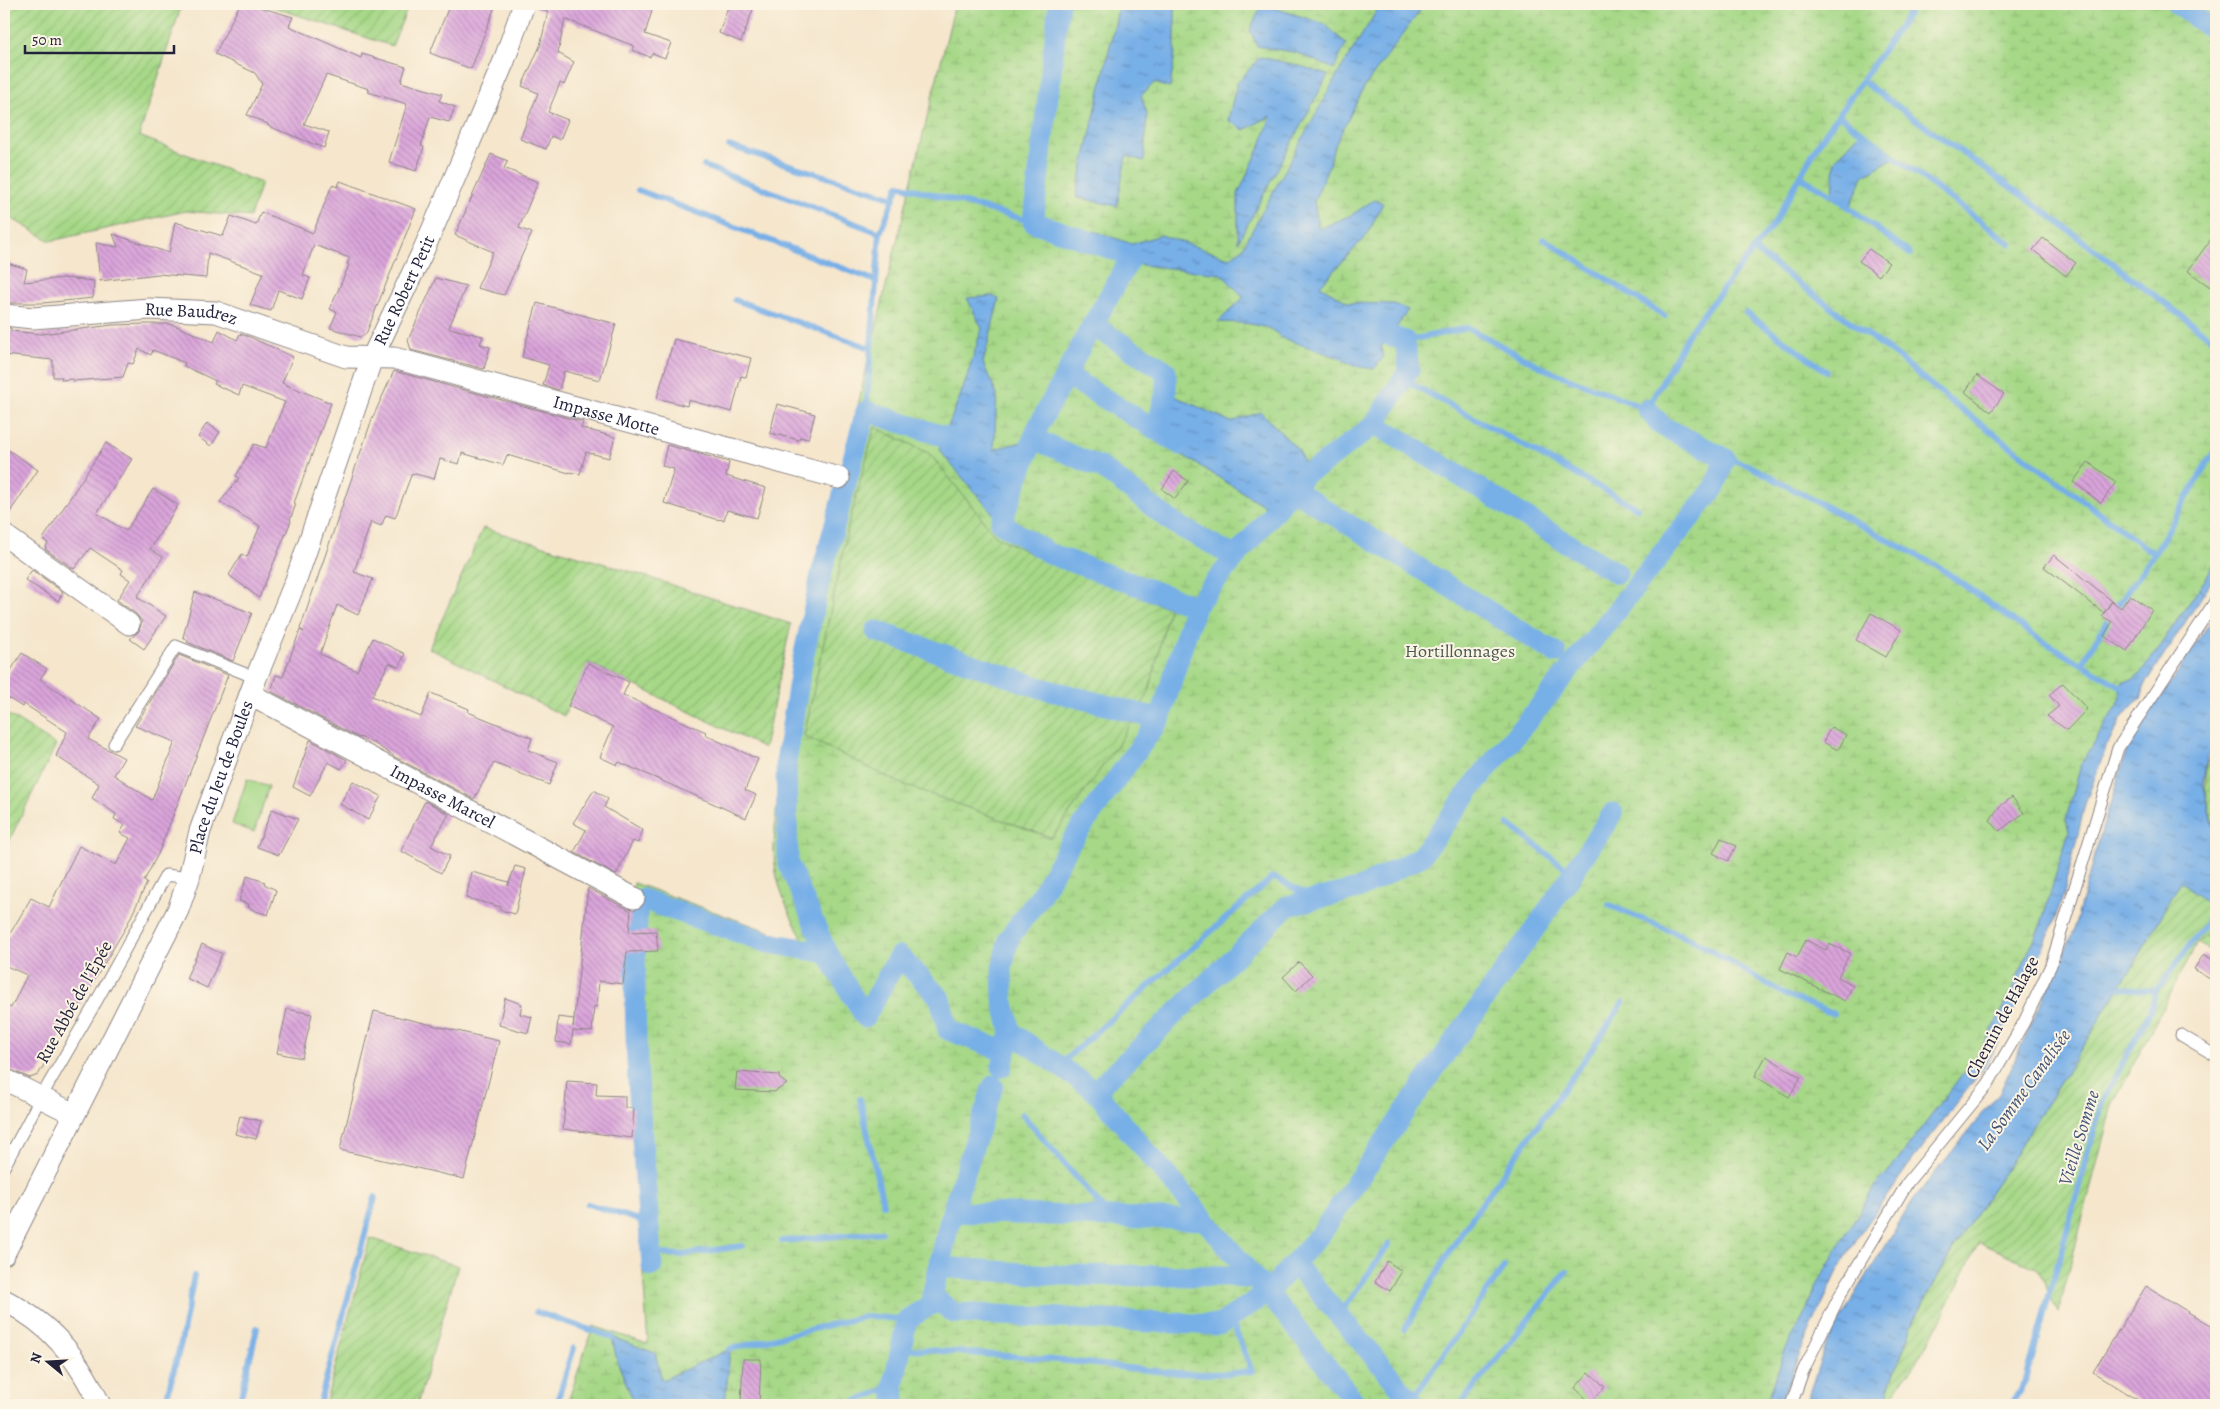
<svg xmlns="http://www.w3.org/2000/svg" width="2220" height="1409" font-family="Alegreya,serif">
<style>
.grass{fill:url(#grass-tufts);stroke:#647d61}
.wetland{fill:url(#wetland-marsh);stroke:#647d61}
.garden{fill:url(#garden-furrows);stroke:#647d61}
.pitch{fill:#a6d887;stroke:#647d61}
.water{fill:url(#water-ripples);stroke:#4c6891}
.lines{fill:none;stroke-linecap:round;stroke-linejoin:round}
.stream{stroke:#77afe7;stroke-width:6}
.canal{stroke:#77afe7;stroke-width:21}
.building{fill:url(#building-back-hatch)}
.service-casing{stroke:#8c8484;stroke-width:13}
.minor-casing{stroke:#8c8484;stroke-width:23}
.service{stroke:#fff;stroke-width:11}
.minor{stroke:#fff;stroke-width:21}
.labels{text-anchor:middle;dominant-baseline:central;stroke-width:4;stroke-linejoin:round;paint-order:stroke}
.street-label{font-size:18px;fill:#22223b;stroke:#fcf5e5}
.park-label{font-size:18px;fill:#4a5952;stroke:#fcf5e5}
.water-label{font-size:19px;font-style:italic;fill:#405377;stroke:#fcf5e5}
</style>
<defs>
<pattern id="grass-tufts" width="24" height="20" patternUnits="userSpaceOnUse" patternTransform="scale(1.25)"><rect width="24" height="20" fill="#a6d887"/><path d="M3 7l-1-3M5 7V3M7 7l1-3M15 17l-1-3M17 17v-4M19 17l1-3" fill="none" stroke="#8fb975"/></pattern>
<pattern id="wetland-marsh" width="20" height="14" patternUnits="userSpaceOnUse" patternTransform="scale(1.25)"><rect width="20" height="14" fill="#a6d887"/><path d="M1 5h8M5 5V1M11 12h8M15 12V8" fill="none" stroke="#8fb975"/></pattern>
<pattern id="garden-furrows" width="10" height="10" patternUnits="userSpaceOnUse" patternTransform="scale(1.25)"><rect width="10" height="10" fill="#a6d887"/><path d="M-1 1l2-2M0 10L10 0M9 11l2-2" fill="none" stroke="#8fb975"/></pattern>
<pattern id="water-ripples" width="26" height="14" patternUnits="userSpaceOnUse" patternTransform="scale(1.25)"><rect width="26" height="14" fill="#77afe7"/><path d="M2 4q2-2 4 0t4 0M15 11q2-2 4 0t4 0" fill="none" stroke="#618ebc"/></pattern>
<pattern id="building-back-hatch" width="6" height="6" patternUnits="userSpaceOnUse" patternTransform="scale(1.25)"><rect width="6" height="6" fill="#dba5db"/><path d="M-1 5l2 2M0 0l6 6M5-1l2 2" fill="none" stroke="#b186b3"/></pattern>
</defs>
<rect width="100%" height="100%" fill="#fcf5e5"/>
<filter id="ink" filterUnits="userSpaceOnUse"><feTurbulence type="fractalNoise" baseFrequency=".02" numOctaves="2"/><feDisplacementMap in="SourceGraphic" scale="10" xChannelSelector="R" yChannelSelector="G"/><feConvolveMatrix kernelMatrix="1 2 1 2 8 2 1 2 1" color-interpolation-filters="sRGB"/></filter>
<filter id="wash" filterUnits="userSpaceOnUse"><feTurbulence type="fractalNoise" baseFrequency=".0096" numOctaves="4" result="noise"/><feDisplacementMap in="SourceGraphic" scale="20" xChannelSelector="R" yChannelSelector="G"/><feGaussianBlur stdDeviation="1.12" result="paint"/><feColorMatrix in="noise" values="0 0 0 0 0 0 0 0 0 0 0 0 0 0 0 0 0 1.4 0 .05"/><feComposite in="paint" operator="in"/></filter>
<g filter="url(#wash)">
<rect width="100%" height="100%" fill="#f5e6cc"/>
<path class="grass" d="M2216,927V954L2197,943Z"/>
<path class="wetland" d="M955,4H2216V569L2095,752L2061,895L1980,1068L1882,1194L1829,1280L1773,1405H567L593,1326L648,1344C642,1256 635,1167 630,1079C627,1013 622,948 634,883L793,940H803C788,911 774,884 774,850C776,760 801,670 819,583C859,389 908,196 955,4Z"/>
<g class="garden">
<path d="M4,4H182L139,136L261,183L250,217L186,211L50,241L4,214Z"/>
<path d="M264,4H409L392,46Z"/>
<path d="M875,427L930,454L996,536L1037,557L1169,608L1149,692L1118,744L1052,838L902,784L804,736L849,523Z"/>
<path d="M483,528L626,570L791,624L764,748L589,663L564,716L429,648Z"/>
<path d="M4,712L56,745L4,851Z"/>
<path d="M2216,744V841C2211,803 2194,779 2216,744Z"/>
<path d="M2181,880L2205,902L2216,886V927L2197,943L2112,1105L2058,1313L2038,1269L1979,1242L1928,1345L1885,1405H1883L1913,1323L1956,1243L2007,1167L2138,958Z"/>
<path d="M370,1238L458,1266L417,1405H325Z"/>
</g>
<path class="pitch" d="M247,779L269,786L254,832L232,824Z"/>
<g class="water">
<path d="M1111,4H1177L1175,5V53L1170,88L1154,83L1141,96L1147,113L1144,161L1126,156L1117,206L1076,197L1118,10Z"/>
<path d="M1262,4L1325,24L1346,44L1334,69L1298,53L1257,46L1250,30Z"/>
<path d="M1381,4H1425L1365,86L1334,147L1328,167L1314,202L1319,229L1353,214L1374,200L1383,203L1367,235L1320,286L1349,303L1394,304L1408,310L1388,340L1381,347L1383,358L1374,369L1354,366L1340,358L1282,338C1268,322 1239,323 1218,322L1244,297L1221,274L1134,264L1088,252L1094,231L1132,244L1161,235L1229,258L1242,249L1336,77Z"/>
<path d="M1260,57L1297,65L1328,75L1238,242V194L1261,145L1271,116L1244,130L1228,120L1237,83Z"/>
<path d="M1861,132L1895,157L1863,176L1850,208L1833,195L1835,160Z"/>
<path d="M992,296L999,299L983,363L997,395L994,449L1034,439L1001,523L939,450L964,386L982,328L967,298Z"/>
<path d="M1166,392L1231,422L1261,412L1299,451L1307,472L1279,504L1268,508L1150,435L1156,429Z"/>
<path d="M2216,559V574L2144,687L2141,699L2136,702L2124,715L2107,745L2085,804L2064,894L2051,929L2033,972L1987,1064L1908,1166L1858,1237L1840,1267L1809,1332L1779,1405H1766L1785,1350L1805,1313L1820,1279L1844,1237L1876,1185L1896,1163L1983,1046L2004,1007L2041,924L2069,831L2066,819L2081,765L2121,698L2120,688L2123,682L2132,680L2141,673L2205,580Z"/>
<path d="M2216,613V744L2207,757L2203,782L2216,841V886L2205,902L2181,881L2138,958L2007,1167L1956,1243L1913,1323L1883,1405H1805L1827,1341L1913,1200L2000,1092L2072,936L2096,849L2127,749L2147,718V710L2154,702L2160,699Z"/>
<path d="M612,1337L655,1353L662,1380L730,1349L725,1405H635L617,1361Z"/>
</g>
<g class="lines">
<g class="stream">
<path d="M1862,81L2037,206L2216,342"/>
<path d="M1840,116L2011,244"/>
<path d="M729,146L894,198"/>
<path d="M704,166L880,233"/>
<path d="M1800,177L1833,195L1910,254"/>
<path d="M638,190L876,281"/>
<path d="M1544,239L1665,316"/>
<path d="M1754,250L1898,357L1949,400L2154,554"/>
<path d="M735,300L870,348"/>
<path d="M1746,313L1826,371"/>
<path d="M1405,341L1468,328L1545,369L1647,409L1690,331L1775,222L1818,144L1907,16L1913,4"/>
<path d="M1403,379L1637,508"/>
<path d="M866,411L880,233L899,185L1033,222"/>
<path d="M1725,458L1748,465L1939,567L2039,639L2128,691"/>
<path d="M2115,609L2154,554L2216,448"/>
<path d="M2082,663L2106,623"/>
<path d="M1508,824L1573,874"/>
<path d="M1609,905L1695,941L1786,995L1834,1014"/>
<path d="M2112,987L2156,991"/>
<path d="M1059,1065L1273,877L1315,899"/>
<path d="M993,1086L1002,1067"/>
<path d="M860,1099L883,1204"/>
<path d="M1022,1114L1111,1218"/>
<path d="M588,1204L648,1223"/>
<path d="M782,1241L882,1232"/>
<path d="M651,1253L681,1255L742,1246"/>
<path d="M536,1312L612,1337"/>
<path d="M1338,1317L1389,1244"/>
<path d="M1405,1329C1423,1298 1439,1267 1459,1237C1512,1157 1572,1083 1623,1002"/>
<path d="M901,1348C963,1353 1025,1356 1086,1363C1141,1369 1197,1379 1252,1371L1230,1317"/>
<path d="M730,1349L867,1316L907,1320"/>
<path d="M1412,1400L1504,1267"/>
<path d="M165,1405L181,1342L194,1276"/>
<path d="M239,1405L257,1328"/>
<path d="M319,1405L375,1197"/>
<path d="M556,1405L574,1348"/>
<path d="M847,1405L893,1386"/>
<path d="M1460,1405L1567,1271"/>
<path d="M2011,1405L2026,1380L2102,1102L2150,1012L2156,991L2206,923L2216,899"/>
</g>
<g class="canal">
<path d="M2177,4L2216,32"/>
<path d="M1092,325L1166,371V392L1156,429"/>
<path d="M1066,375L1181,445"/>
<path d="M1375,424C1456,472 1535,525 1617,573"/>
<path d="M1034,439L1102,468L1175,524L1236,557"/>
<path d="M970,445L866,411L821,575L802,663L786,762L788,863L827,953L865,1017L899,956L940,998L948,1030L1006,1052"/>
<path d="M1292,489L1556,653"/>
<path d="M1195,606L1307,472L1320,466L1375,424L1409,370L1405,341L1364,326"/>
<path d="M876,631L1041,688L1160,719"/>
<path d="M1011,1032L1003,999L1002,969L1009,938L1040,896L1071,842L1160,719L1195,606L1050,554L1001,523L1037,429L1083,342L1132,256L1033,222L1059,4"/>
<path d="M1002,1067L1011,1032L1095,1091L1291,1321L1357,1405"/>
<path d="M1095,1091L1287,906L1358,889L1420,857L1477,781L1545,700L1715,487L1725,458L1662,426L1647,409"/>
<path d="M952,1212L1205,1220"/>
<path d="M1294,1263L1415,1405"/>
<path d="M652,1266C643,1145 629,1023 638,901L642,899L769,943L827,953"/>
<path d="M939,1267L1051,1275L1228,1276L1255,1279"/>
<path d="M930,1305L940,1302L954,1313L1219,1325L1267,1293L1322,1232L1425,1082L1539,923L1613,813"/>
<path d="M896,1405L893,1386L907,1320L930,1305L952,1212L993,1086"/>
</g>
</g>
<g id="blocks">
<g class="building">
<path d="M240,4H249L293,17L289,26L361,58L362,54L406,67L401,82L442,94L439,101L455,107L449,122L430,117L421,146L424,147L416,171L389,162L407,104L368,92L369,89L326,75L304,124L329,132L324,148L268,126V124L247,115L262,84L255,73L215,54Z"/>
<path d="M450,4H496L471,69L430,53Z"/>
<path d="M536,4H654L645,34L671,43L665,58L652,53L650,57L632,50L634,46L565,19L558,53L574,62L564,85L560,83L548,112L568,120L560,140L551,136L546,149L520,139L538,93L522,86L540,46L548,12L536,8Z"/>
<path d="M729,4H755L741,42L719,33Z"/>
<path d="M491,154L508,161L504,168L538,182L519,228L532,233L504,295L477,288L493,252L455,235Z"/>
<path d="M340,181L416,209L366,334L360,337L330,328L337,312L330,309L349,265L347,264L350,258L314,245L303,275L310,278L302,299L278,290L271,311L250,305L263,273L208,253L206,278L158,274L100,281L96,243L118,247L113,234L169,253L175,222L223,236L231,216L256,225L261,212L313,233L332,185L338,187Z"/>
<path d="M2216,232V278L2210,287L2188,271Z"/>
<path d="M2043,238L2076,263L2066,276L2033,250Z"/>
<path d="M1869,249L1889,263L1879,276L1859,261Z"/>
<path d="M4,262L27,269L24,282L64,278L94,281L93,298L43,303H4Z"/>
<path d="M436,278L466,286L449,328L483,336L480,344L490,347L484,369L411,350L408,340Z"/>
<path d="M537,303L616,324L600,380L564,371L559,390L543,385L549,365L522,357Z"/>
<path d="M145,324H171L214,342L219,330L237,340L240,334L250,337L293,357L282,383L331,403L294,503L296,504L290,520L291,521L259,598L229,575L242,554L247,557L260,526L220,502L239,478L236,476L254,444L266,448L285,402L242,386L239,395L214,384L216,381L184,366L185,363L153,350L151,355L139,349L133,364L128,363L123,377L73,381V379L61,380L62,377H53V360L4,355V328H11V331L41,334L113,325Z"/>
<path d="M674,339L751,358L746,377L741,376L732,412L688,400L687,406L657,398Z"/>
<path d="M394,371L583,422L581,428L615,437L609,458L586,452L580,474L569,472V473L507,455L503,465L462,453L459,464L440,459L434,479L412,473L395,518L386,515L381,526L371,522L354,572L373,579L358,615L337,605L320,654L357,671L373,638L405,654L399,667L389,663L372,696L421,717L431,693L469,709L468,712L532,738L528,750L558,762L549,785L494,763L474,799L395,757L374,743L360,737L359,738L271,691L276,675L283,677L300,630L304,632L300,629L372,419Z"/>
<path d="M1977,375L2004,394L1991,412L1965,392Z"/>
<path d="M777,404L815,414L808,439L800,437L799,440L770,433Z"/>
<path d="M207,423L220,432L211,446L198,437Z"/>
<path d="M106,443L132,459L97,513L126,531L153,489L178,505L150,549L163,557L137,597L166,616L144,649L130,639L139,631L142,621L136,614L117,600L130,580L121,574L123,570L90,548L74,569L45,549L48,543L43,539Z"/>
<path d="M667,445L729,462L726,476L766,488L757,518L727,510L724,520L715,519L664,503L674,469L662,466Z"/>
<path d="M4,447L38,470L4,521Z"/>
<path d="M2088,462L2116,482L2101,503L2073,482Z"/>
<path d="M1174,471L1188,481L1175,499L1162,489Z"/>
<path d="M2054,555L2112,601L2104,613L2044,567Z"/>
<path d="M32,570L63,592L58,601L25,580Z"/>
<path d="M195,592L252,613L233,661L187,642L188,640L183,637Z"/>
<path d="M2130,595L2152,610L2127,651L2104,636L2112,622L2102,616L2112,601L2121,608Z"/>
<path d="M1871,613L1901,630L1886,657L1856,640Z"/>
<path d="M22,653L47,669L40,679L101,719L88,739L124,758L114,775L152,800L175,742L135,726L179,655L228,675L158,854L144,881L147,883L126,927L38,1075L30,1078L4,1067V1004L11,1008L27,975L4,965V944L31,898L49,907L79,846L116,865L130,838L120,833L125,825L114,819L116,814L92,798L99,784L56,756L67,732L24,704L22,707L4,695V681Z"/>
<path d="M588,663L629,682L623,695L706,732L705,735L758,759L745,790L756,795L746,818L619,762L617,765L600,757L613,727L568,706Z"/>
<path d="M2063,683L2087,709L2067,730L2047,716L2059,706L2049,695Z"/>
<path d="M1831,727L1846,735L1838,750L1823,742Z"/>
<path d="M310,740L347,760L341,769L328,762L310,796L293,787Z"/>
<path d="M353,781L381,796L368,820L340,804Z"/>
<path d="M594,790L608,799L604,807L643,830L638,843L633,841L616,875L574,852L586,830L573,823Z"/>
<path d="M2012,797L2024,813L1999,831L1990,820L1999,807Z"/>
<path d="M425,801L449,814L431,846L450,856L441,873L401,851Z"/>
<path d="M272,809L298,819L279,855L257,847Z"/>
<path d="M1721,838L1736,846L1728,861L1713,853Z"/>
<path d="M515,866L526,869L515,914L500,910L501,907L466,898L472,872L509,882L508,886Z"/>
<path d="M247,876L265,882L264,884L276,890L268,915L256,911L248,907L249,904L239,901Z"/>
<path d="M588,888L631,911L629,932L656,931L658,951L627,952L623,984L599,981L597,1007L594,1006L592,1032L573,1031L571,1044L556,1042L558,1017L574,1019L573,1027Z"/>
<path d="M1806,940L1826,950L1829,944L1850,953L1838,977L1853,985L1845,1001L1780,969L1788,952L1797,957Z"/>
<path d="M202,944L222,954L207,988L186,978Z"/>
<path d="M2204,954L2216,962V983L2194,969Z"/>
<path d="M1299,962L1312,975L1296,991L1283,977Z"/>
<path d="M505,998L522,1004L520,1014L532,1017L528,1033L499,1025Z"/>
<path d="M287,1009L312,1014L302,1058L277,1053Z"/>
<path d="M374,1011L499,1041L464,1179L340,1150Z"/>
<path d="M1766,1056L1801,1077L1789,1097L1755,1076Z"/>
<path d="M737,1072L779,1075V1078L787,1084L774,1092L735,1090Z"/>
<path d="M567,1081L597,1083L596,1095L625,1096V1108H634L632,1138L563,1129Z"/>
<path d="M240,1116L261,1121L256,1139L235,1134Z"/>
<path d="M1387,1261L1402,1271L1390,1291L1375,1282Z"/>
<path d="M2146,1286L2216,1329V1405H2146L2093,1372Z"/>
<path d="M743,1359H761L759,1405H741Z"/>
<path d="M1589,1372L1605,1387L1591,1403L1575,1388Z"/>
</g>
</g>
</g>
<g filter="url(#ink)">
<use href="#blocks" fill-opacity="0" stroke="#8c8484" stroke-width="1"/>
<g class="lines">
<defs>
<g id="service">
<path d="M114,744L176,646L256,678"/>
<path d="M2181,1035L2216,1056"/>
<path d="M4,1167L41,1097L96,1002L166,875L189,878"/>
<path d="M1791,1405L1803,1371L1840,1295L1908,1182L1988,1084L2024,1022L2051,965L2118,748L2216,600"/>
</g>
<g id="minor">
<path id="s1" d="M4,315L33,318L149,309L216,312L346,357L394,358L839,478"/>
<path d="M4,535L129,624"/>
<path id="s2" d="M250,694L634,898"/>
<path d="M4,1079L74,1114"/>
<path id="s3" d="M4,1254L178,910L189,878L200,831L256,678L296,580L372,358L424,249L452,184L504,61L524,4"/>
<path d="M4,1300C52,1325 77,1356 100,1405"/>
</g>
</defs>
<use href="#service" class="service-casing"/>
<use href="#minor" class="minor-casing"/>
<use href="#service" class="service"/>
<use href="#minor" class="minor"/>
</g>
</g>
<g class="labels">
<g class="street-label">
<text stroke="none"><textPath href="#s3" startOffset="1046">Rue Robert Petit</textPath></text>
<text stroke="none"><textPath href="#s1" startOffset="188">Rue Baudrez</textPath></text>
<text stroke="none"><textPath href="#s1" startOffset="618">Impasse Motte</textPath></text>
<text stroke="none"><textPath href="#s3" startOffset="525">Place du Jeu de Boules</textPath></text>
<text stroke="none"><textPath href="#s2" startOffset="218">Impasse Marcel</textPath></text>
<text transform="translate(74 1002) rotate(-61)">Rue Abbé de l'Épée</text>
<text transform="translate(2002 1017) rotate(-62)">Chemin de Halage</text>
</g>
<g class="park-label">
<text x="1460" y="651">Hortillonnages</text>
</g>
<g class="water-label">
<text transform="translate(2024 1090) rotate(-54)">La Somme Canalisée</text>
<text transform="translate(2079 1138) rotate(-73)">Vieille Somme</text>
</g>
</g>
<rect width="2220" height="1409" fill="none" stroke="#fcf5e5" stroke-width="20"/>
<g transform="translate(48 1362) rotate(288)" stroke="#fcf5e5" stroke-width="4" paint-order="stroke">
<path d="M0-4L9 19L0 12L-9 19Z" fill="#22223b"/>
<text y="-8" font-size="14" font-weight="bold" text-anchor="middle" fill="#22223b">N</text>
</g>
<path d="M25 45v8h149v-8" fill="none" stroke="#22223b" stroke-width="2.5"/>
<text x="32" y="45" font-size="15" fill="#22223b" stroke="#fcf5e5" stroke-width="4" paint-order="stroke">50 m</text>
</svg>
